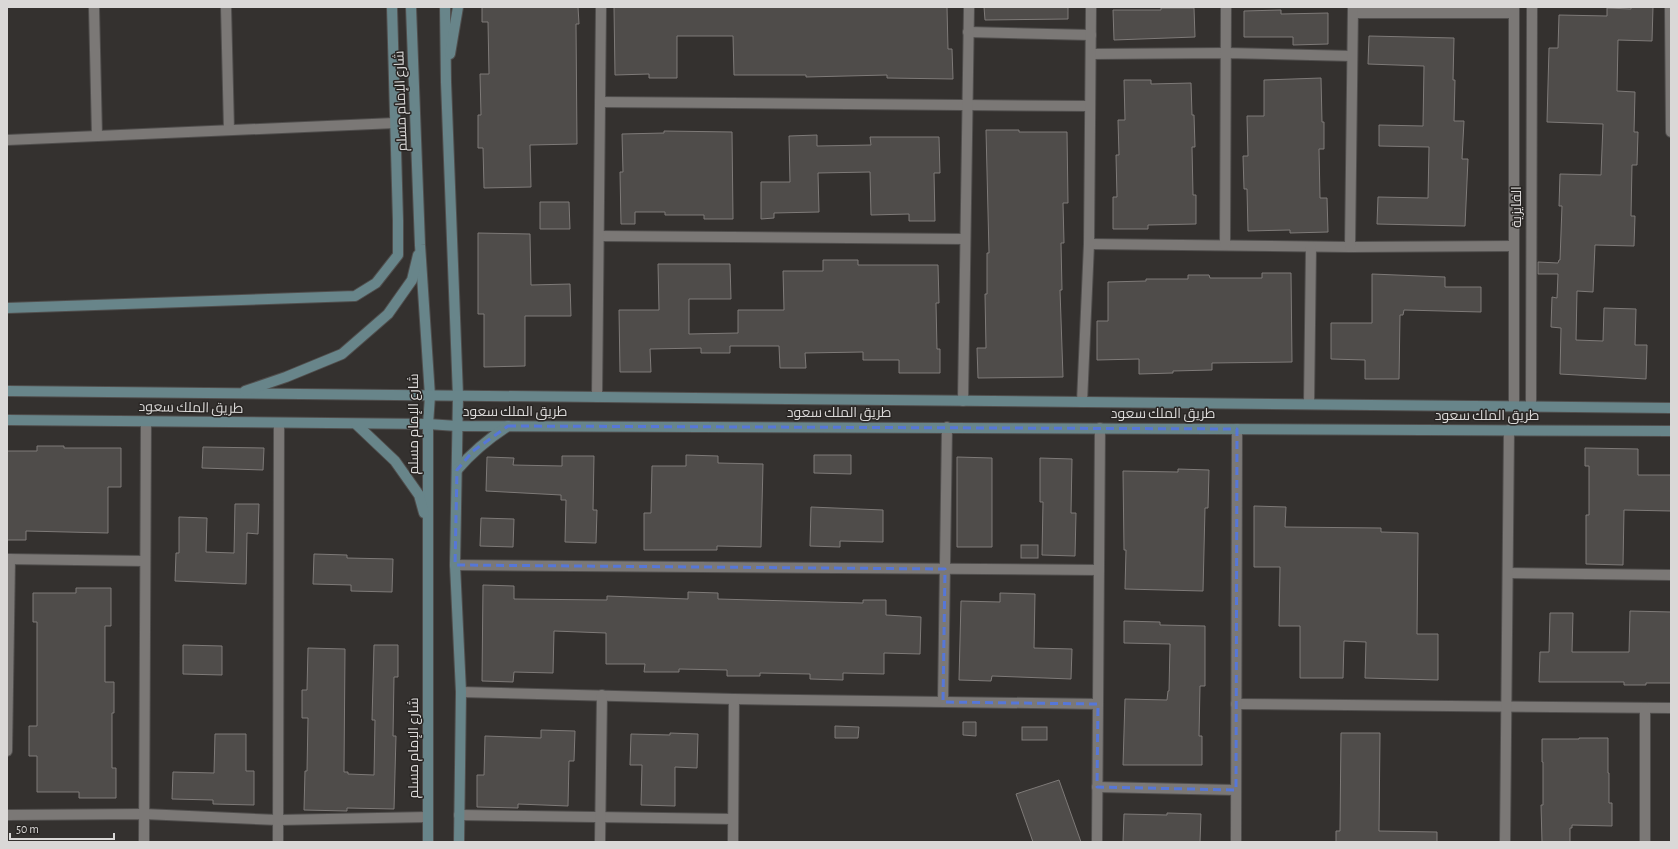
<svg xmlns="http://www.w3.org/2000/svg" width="1678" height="849" font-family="'Alegreya Sans',Cairo,sans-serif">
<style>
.building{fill:#4f4c4a;stroke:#7e7a78}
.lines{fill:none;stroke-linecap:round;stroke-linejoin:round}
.street-casing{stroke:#504e4d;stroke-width:12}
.secondary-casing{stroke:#504e4d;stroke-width:12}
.street{stroke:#7b7876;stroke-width:10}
.secondary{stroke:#68858a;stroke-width:10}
.marked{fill:none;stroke:#5677d8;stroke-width:3;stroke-dasharray:8 5;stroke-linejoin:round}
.labels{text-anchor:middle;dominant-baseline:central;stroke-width:3;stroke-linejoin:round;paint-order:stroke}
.street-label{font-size:14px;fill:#dad8d7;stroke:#2a2725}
</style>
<rect width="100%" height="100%" fill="#34312f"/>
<g class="building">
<path d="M482,7H578L579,24H576L577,144L530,145L531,187L484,188L483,148H478V115H481L480,74H489L488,22H482Z"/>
<path d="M614,7H947L948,49H952L953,79L887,78V75L806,77V75H734L733,36H677V78H649V74L615,75Z"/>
<path d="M984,7H1068V19L985,20Z"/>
<path d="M1631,7H1653L1652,41L1618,40L1617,91L1635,92L1634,132H1638L1637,165H1632L1631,216H1635L1634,246L1595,245L1593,292L1577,291L1576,340L1603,341L1604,308L1636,309L1635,345H1647L1646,379L1560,374L1561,328L1551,327L1552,297L1557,298L1558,274H1538V262L1558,263L1559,260H1560L1562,206H1559L1560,174L1601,175L1603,124L1547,122L1549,48H1558L1559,15L1607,16V8L1631,9Z"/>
<path d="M1161,8H1194L1195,37L1114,40L1113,10H1161Z"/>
<path d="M1281,10V14L1328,13V44L1293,45V37H1244V11Z"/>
<path d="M1369,36L1454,38L1453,80H1455L1454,121H1464L1462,159H1468L1465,226L1377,224L1378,197L1428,198L1429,147L1379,146V125L1423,126L1424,66L1368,64Z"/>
<path d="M1321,78L1322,122H1324V149H1319L1320,198H1327L1328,232L1290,233V230L1248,231L1247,189H1244L1243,156H1248L1247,116H1264V80Z"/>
<path d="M1124,80H1151V84L1191,83L1192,115H1194L1195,147H1192L1193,195H1196V224L1148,225V229H1113V197H1117L1116,155H1119L1118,120H1125Z"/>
<path d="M986,130H1019V132H1067L1068,203H1063L1064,243H1061L1062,290H1060L1063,377L978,378L977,348H986L985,294H987V253H989Z"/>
<path d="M664,131L732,132L733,219H704V215H665V212H635V224H621L620,172H623L622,134L664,133Z"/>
<path d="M817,135V146L871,145L870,137H939L940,173H934L935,221H909V214L871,215L870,172L818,173L819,212L774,213V218L761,219V182H790L789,136Z"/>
<path d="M540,202H569L570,229H540Z"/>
<path d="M478,233L530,234L531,285L570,284L571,316H525V366L484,367V314H478Z"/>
<path d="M823,260H858V265H938L939,303H936L937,349H940V373H899V360H863V352L805,353L806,368H780L779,346H730V353H701V348L650,349L651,372H620L619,310H659L658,264H730L731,299H689V334L738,333V310H784L783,271H823Z"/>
<path d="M1262,273H1291L1292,362L1212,363V370L1173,371V373L1139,374V359L1097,360V321H1108V282L1146,281V279H1188V275H1209L1210,278H1262Z"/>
<path d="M1372,274L1445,277V287H1481V312L1404,310L1403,315H1400L1399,379H1365V360L1331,359V323H1372Z"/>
<path d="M37,446H64V448H121V487H108V533L26,531V540H7V451H37Z"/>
<path d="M203,447L264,448L263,470L202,468Z"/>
<path d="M1585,448L1638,449V475H1671V511L1624,510L1623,565L1586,564V515H1589V466H1585Z"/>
<path d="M686,455L718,456V463L763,464L761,547L717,546V550H644V513H651L652,466H686Z"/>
<path d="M814,455H851V474L814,473Z"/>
<path d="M562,456H594L593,510H597L596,543L565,542L566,500H561V495L486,491L487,457L514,458L513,465L562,466Z"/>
<path d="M957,457L992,458V547H957Z"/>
<path d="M1040,458L1072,459L1071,513H1076L1075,556L1042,555L1043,502H1040Z"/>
<path d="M1178,469L1209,470L1208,508H1205L1203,591L1125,589L1126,550H1124L1123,471L1178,472Z"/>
<path d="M235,504H259L258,534L247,533L246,584L175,581L176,553H179V517L207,518L206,552L234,553Z"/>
<path d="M1254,506L1286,507L1285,527L1381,528V532L1418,533L1417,634H1438V680L1365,678L1366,642L1344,641L1343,678H1300V626H1279L1280,567H1254Z"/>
<path d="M811,507L883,510V542L840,541V547L810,546Z"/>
<path d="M481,518L514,519L513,547L480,546Z"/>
<rect x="1021" y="545" width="17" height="13"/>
<path d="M314,554L347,555V558L393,559L392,592L351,591V585L313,584Z"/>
<path d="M483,585L514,586V599L607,600V596L688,599V592L718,593V599L863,603V600H886V615L921,617L920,654L884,653V674L843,673V680L810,679V674L760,673V676H727V670L679,669V672H644L645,664H606V633L554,631L553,673L514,672L513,682L482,681Z"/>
<path d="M76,588H111V626H105V682H114V713H112V768H116V798H79V792H37V756H29V726H37V622H33V593H76Z"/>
<path d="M1000,593L1035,594L1034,648L1072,649L1071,679L992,676L991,681L959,680L961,601L1000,602Z"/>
<path d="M1630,611L1671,612V683H1646V685H1624V682H1539L1540,652H1549L1550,613H1573L1572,652H1629Z"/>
<path d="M1124,621L1160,622V625L1205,626V686H1200L1199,736H1202V765H1123L1125,699L1167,700L1168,691H1169L1170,644L1124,643Z"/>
<path d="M183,645L222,646V675L183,674Z"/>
<path d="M374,645H398V677H394L393,736H396L394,809L347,808V811L304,810L305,771H307L308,718H302V690H307L308,648L345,649L344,772H348V774L374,775L375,720H372Z"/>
<path d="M963,722H976V736L963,735Z"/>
<path d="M835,726L859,727L858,738H835Z"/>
<rect x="1022" y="727" width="25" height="13"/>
<path d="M541,730L575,731L574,761H569L568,806L518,804V808L477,807V775H484L485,736L541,738Z"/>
<path d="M670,733L698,734L697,768L675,767V806L641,805L642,765H630L631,734L670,735Z"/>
<path d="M1341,733H1380L1379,831L1437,832V842H1336V831H1340Z"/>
<path d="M215,734H246V771H254V805L213,804V800L172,799L173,772L214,773Z"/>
<path d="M1579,738H1608V773H1609V803H1612V826L1572,825V828H1570V842H1542L1541,805H1543V762H1542V739H1579Z"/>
<path d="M1059,780L1081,842H1033L1016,794Z"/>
<path d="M1167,813L1201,814L1200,842H1123L1124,814L1167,815Z"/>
</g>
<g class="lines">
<defs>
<g id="street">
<path d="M94,7L97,136"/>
<path d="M226,7L229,130"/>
<path d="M1670,7L1671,132"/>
<path d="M1353,13H1514"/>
<path d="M968,32L1091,35"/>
<path d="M1091,54L1226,53L1352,56"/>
<path d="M600,102L1090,106"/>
<path d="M7,140L395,123"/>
<path d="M599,236L965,239"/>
<path d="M1089,244L1350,247L1514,246"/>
<path d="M1225,245L1226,7"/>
<path d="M1350,247L1353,7"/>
<path d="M597,397L601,7"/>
<path d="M963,401L969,7"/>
<path d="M1082,402L1089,244L1091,7"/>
<path d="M1309,404L1311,247"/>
<path d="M1514,406V7"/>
<path d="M1531,406L1532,7"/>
<path d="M7,559L145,561"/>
<path d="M455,565L1099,570"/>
<path d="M1508,573L1671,575"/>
<path d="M461,692L734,699L1098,704"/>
<path d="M943,702L947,427"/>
<path d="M1236,704L1671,708"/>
<path d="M1645,708V842"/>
<path d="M7,751L10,559"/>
<path d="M1097,787L1236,790"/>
<path d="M7,815L144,814L278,820L428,817"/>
<path d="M459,815L733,819"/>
<path d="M144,842L146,422"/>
<path d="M278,842L279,423"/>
<path d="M600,842L602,695"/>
<path d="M733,842L734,699"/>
<path d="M1097,842L1100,428"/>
<path d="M1236,842L1237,429"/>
<path d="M1505,842L1509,430"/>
</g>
<g id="secondary">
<path d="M411,7L420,245L430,396L428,424V842"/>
<path d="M445,7L446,82L458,396L455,565L461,692L459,842"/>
<path d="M450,54L458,7"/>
<path d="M7,308L355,296L376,283L398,255V221L392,7"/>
<path d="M7,391L1671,408"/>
<path d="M245,391L286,377L342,354L388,314L412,280L418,255"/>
<path d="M7,420L428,424L457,426L1671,431"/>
<path d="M356,424L395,461L419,495L424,513"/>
<path d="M457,470C473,451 488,439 508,426"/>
</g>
</defs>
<use href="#street" class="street-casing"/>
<use href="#secondary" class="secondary-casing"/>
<use href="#street" class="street"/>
<use href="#secondary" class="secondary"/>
</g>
<path class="marked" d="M508,426L1237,429L1236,790L1097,787L1098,704L943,702L945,569L455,565L457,470L473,451Z"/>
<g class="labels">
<g class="street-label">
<text transform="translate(401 101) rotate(-92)">شارع الإمام مسلم</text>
<text transform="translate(1517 207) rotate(-90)">الفايزية</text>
<text transform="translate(191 408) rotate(1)">طريق الملك سعود</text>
<text x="515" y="412">طريق الملك سعود</text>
<text x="839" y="413">طريق الملك سعود</text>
<text x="1163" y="414">طريق الملك سعود</text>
<text x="1487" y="416">طريق الملك سعود</text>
<text transform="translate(414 424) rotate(-90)">شارع الإمام مسلم</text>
<text transform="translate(414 748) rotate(-90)">شارع الإمام مسلم</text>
</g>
</g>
<rect width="1678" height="849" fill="none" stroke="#dad8d7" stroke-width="16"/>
<path d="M10 833v6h104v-6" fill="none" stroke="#dad8d7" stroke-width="2"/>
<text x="16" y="833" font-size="12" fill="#dad8d7" stroke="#2a2725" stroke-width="3" paint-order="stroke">50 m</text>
</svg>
